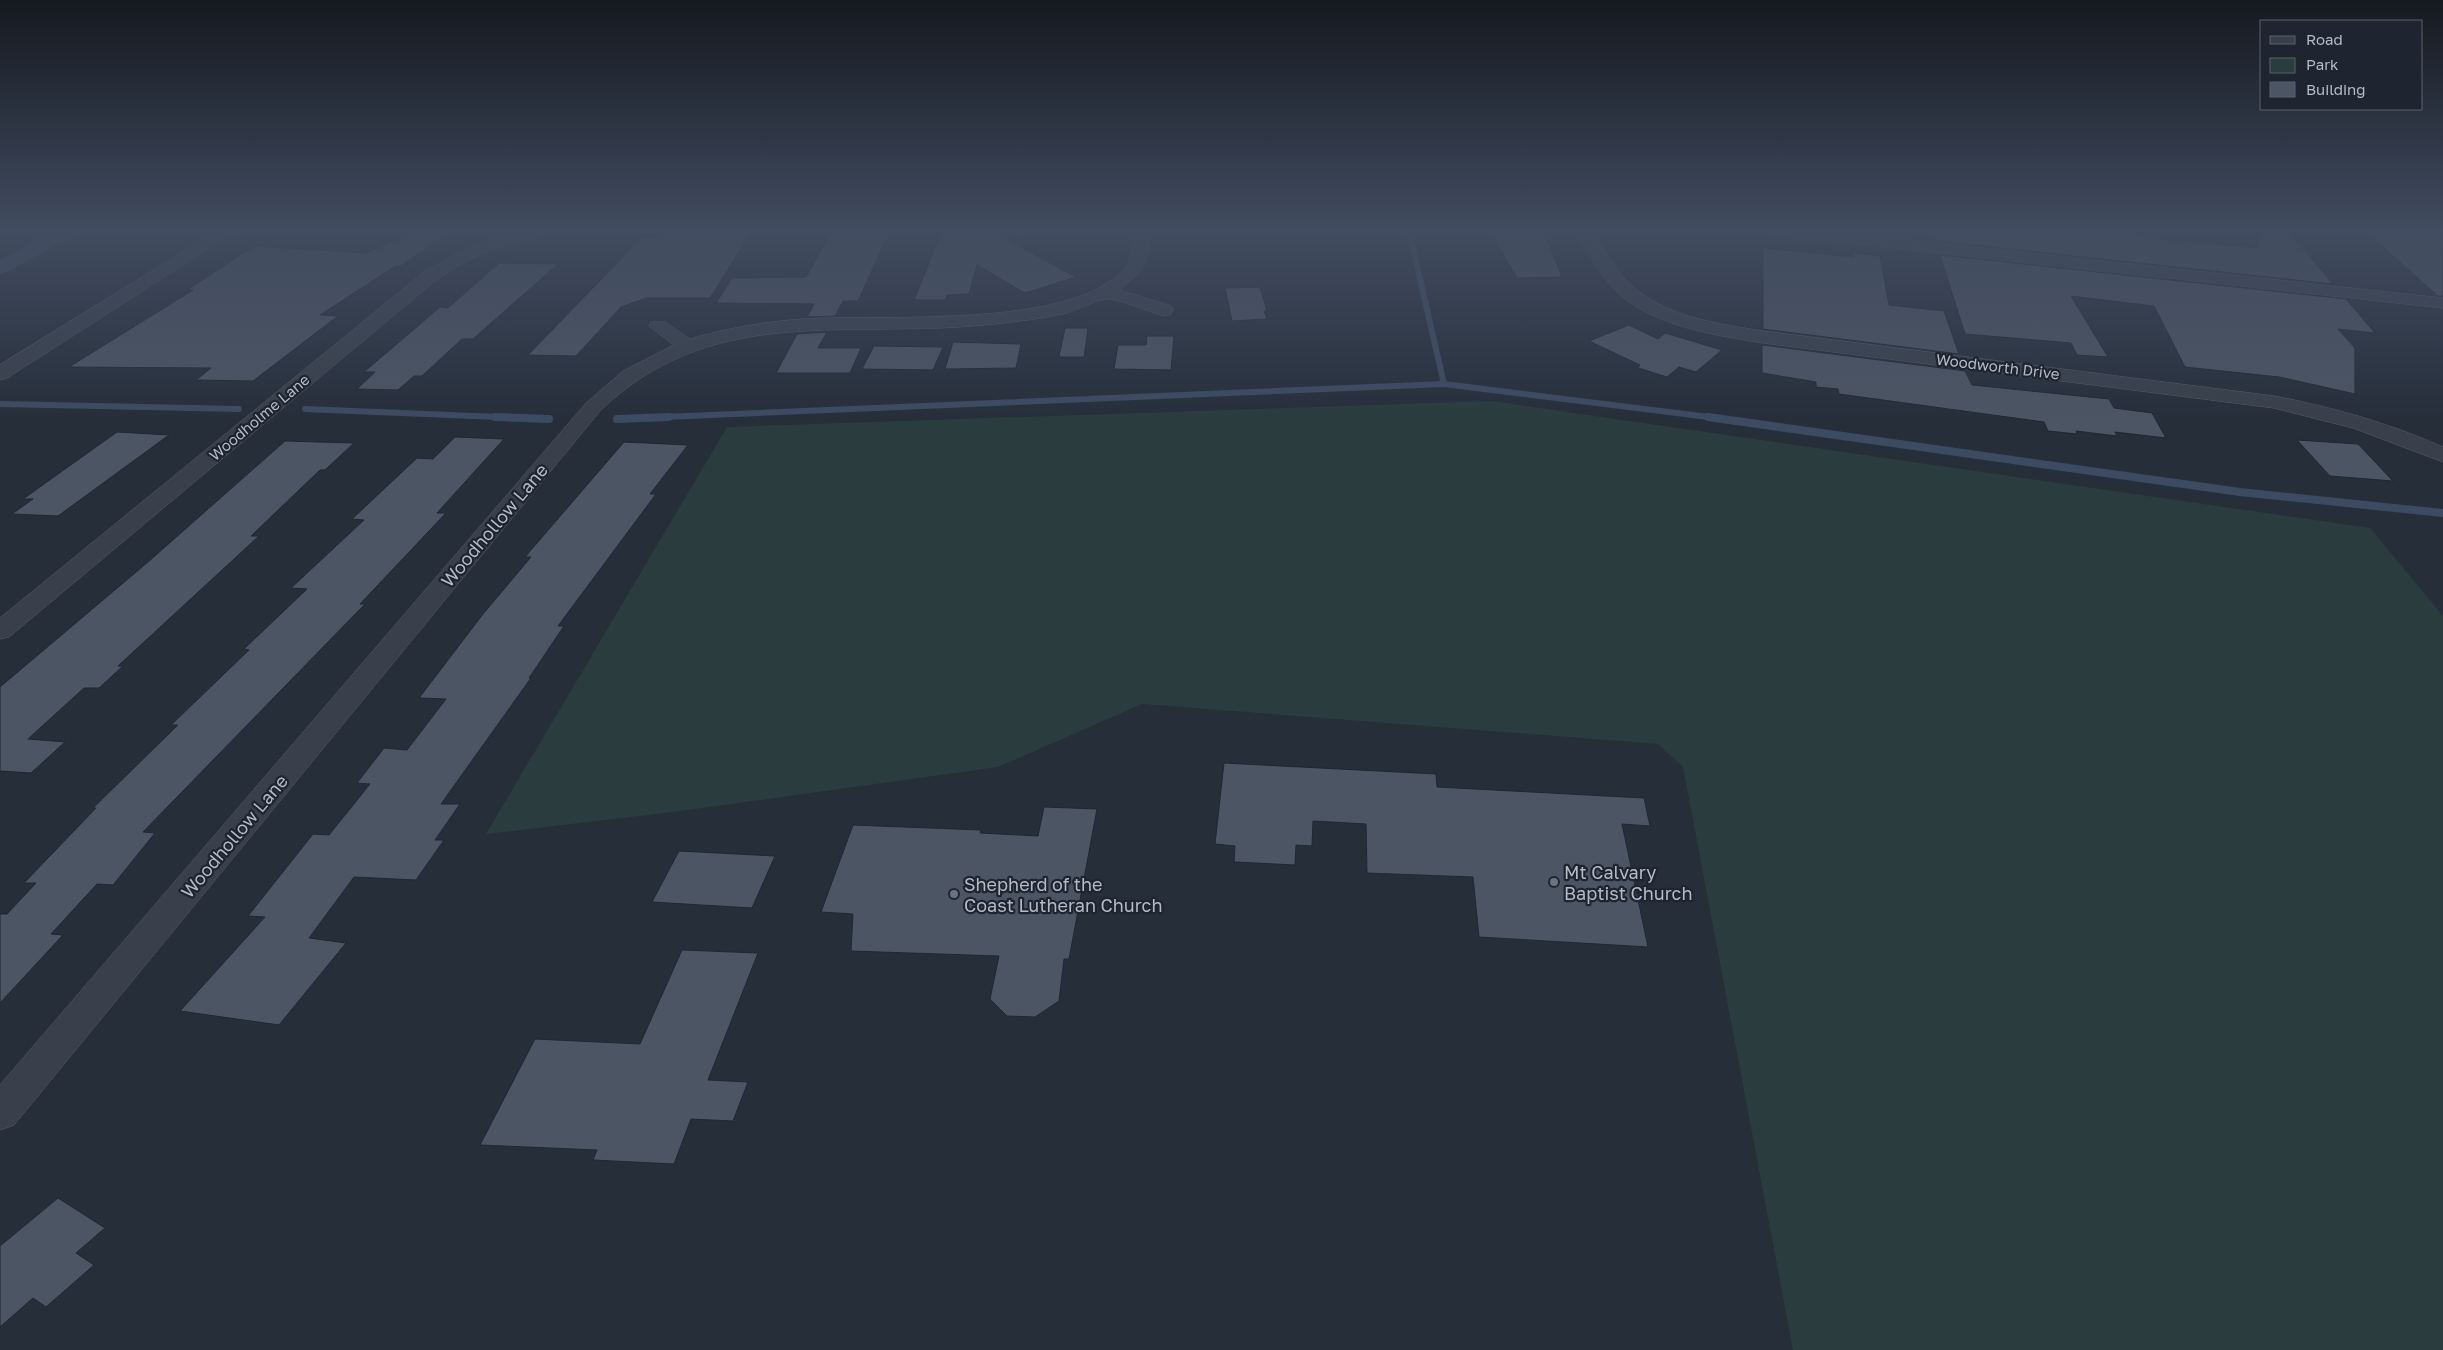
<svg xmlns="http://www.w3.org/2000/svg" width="2443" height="1350" font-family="'Golos Text',sans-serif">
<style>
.green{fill:#2a3c3d}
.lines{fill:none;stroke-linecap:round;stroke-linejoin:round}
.stream-far1{stroke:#3d4b62;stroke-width:6}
.stream{stroke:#3d4b62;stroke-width:8}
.canal{fill:#3d4b62;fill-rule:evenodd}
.building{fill:#4c5563;stroke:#202732}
.minor-casing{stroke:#575e69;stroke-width:1}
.minor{fill:#39404b;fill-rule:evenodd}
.worship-dot{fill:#6b7280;stroke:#1e2530;stroke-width:2}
.labels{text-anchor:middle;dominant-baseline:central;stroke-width:4.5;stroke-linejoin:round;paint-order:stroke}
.far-street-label{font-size:15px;fill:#b5bbc6;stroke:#1e2530}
.street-label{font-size:18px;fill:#b5bbc6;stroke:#1e2530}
.poi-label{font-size:18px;fill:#b5bbc6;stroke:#1e2530;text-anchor:start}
</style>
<rect width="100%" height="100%" fill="#262e3a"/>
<path class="green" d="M1491,401L2370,528L2443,616V1350H1793L1683,767L1658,744L1142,704L998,767L673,812L486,834L727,427Z"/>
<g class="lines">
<g class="stream-far1">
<path d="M1409,231L1444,384"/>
<path d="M0,404L239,409"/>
<path d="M305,409L525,418"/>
<path d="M640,418L1444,384L1717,418"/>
</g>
<g class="stream">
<path d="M495,417L549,419"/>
<path d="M1708,417L2240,492L2443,513"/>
<path d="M617,419L669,417"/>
</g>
<path class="canal" d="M54,231H78L75,235L7,272L0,274V260Z"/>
</g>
<g class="building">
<path d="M419,231L448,232L401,266L397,265L320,315L338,316L253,381L196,380L211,368L69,367L193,290H187L254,246L366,253Z"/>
<path d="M752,231L710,298H646L621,307L576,356L528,355L642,237H659L662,233Z"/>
<path d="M832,231H890L858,301H843L835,316L807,317L814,304L716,303L732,278L806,277Z"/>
<path d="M942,231H991L1076,277L1025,293L977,265L969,294L947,295L945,300H914Z"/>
<path d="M1490,231H1544L1562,277L1517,278Z"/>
<path d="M1932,231H2113L2148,235L2149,238L2258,248V231H2288L2333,284L1936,241Z"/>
<path d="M2365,231H2443V296H2438Z"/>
<path d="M1763,248L1854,257L1853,253L1880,256L1889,305L1944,311L1959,354L1763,329Z"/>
<path d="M1940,255L2346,299L2375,333L2338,329L2355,348V394L2279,377L2185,367L2154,306L2071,296L2108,357L2077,355L2071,343L1965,334Z"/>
<path d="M499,263L558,264L473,339H462L422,376H414L398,390L357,389L375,372H364L440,307L448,308Z"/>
<path d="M1260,287L1267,311H1264L1267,319L1232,321L1225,288Z"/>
<path d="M1629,325L1658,339L1665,333L1722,350L1696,372L1679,367L1667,377L1638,368L1640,365L1589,341Z"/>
<path d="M1065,328H1088L1084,357H1059Z"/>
<path d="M827,332L818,348H861L850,373H776L797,334Z"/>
<path d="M1147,336H1174L1171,370L1114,369L1118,345H1146Z"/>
<path d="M953,342L1021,344L1016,368L945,369Z"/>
<path d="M1762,345L1965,371L1972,385L2109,399L2114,408L2152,413L2166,438L2115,432L2117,436L2076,431L2077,434L2048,431L2044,422L1839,394L1838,389L1816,387V382L1762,373Z"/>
<path d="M874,346L943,347L933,370L862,369Z"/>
<path d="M117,432L169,435L58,516L12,514L33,499H23Z"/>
<path d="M455,437L504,439L437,513H446L360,604H365L143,832L155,833L113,885L97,884L51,934L63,935L0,1003V914H7L36,883H24L96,808H93L178,725H171L249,650L244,649L307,589L291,588L364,520L352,519L417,458L433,459Z"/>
<path d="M2297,440L2358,444L2393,481L2330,476Z"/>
<path d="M285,441L354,443L325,470H320L251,536H259L118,666H123L99,688H84L28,739L65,742L31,773L0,771V687L148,562Z"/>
<path d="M624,442L688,445L650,494H656L558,626H564L529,678H531L441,804H460L435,840H444L416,880L354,877L309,938L346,943L279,1025L180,1011L265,917L248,916L313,834L329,835L370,784L357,783L384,748L407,750L446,699L419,698L483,614L531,557H525Z"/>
<path d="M1224,763L1436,774L1437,787L1644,798L1650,826L1622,824L1648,947L1479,937L1473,877L1367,873L1366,824L1313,821L1312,846L1296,845L1295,865L1234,862L1235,846L1215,844Z"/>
<path d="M1044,807L1097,809L1069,959H1064L1059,1001L1035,1017L1007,1016L990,999L999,956L851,951L853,914L821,912L853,825L981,830L980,833L1038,836Z"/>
<path d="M679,851L775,856L752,908L652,902Z"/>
<path d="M682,950L758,953L708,1080L748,1082L733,1121L691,1119L674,1164L593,1160L597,1150L480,1145L535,1039L640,1044Z"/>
<path d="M58,1198L105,1228L76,1253L94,1265L46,1307L33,1298L0,1327V1246Z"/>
</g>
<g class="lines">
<defs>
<g id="minor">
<path d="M217,231H236L7,378L0,380V365Z"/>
<path d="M515,231H543L541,235L486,252L461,264L436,280L9,637L0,639V618L424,272L461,251Z"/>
<path d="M1133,231H1149C1150,262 1143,271 1119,290L1171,306L1173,310L1171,314L1164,316C1152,313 1115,297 1106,299C1093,301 1080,309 1067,313C1036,320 1004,323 973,326C838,337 708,306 600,411L14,1125L0,1130V1085L586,403L623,371L674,345L649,326L651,322H665L690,339C727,328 764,322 802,319C880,314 1073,330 1125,268C1133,258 1132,242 1133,231Z"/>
<path d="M1576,231H1592C1604,249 1615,269 1630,284C1664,317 1719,324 1763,331L2274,396C2332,407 2389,423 2443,447V462L2353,428L2274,408L1763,343C1715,335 1657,327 1619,294C1601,277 1588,252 1576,231Z"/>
<path d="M1773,231H1826L2443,298V308L1781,236L1775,235Z"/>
</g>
</defs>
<use href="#minor" class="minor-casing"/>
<use href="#minor" class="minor"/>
</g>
<linearGradient id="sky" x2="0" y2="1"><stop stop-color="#151920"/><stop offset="0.55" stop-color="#414c60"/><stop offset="1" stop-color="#414c60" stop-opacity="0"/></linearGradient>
<rect width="2443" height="420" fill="url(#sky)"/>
<g class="worship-dot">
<circle cx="1554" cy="882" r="5"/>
<circle cx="954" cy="894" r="5"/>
</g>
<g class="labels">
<g class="far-street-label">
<text transform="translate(1998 366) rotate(7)">Woodworth Drive</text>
<text transform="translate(259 417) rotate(-40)">Woodholme Lane</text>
</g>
<g class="street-label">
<text transform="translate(494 525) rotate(-50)">Woodhollow Lane</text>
<text transform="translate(234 836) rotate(-50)">Woodhollow Lane</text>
</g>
<g class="poi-label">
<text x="1564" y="872">Mt Calvary<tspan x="1564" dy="21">Baptist Church</tspan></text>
<text x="964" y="884">Shepherd of the<tspan x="964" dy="21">Coast Lutheran Church</tspan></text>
</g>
</g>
<rect x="2260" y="20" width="162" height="90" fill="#1e2530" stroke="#5a616c"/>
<rect x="2270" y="36" width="25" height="8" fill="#39404b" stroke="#5a616c"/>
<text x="2306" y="45" font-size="15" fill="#b5bbc6">Road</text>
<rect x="2270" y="58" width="25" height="15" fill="#2a3c3d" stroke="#5a616c"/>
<text x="2306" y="70" font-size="15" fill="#b5bbc6">Park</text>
<rect x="2270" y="82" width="25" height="15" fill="#4c5563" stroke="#5a616c"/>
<text x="2306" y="95" font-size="15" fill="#b5bbc6">Building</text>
</svg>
